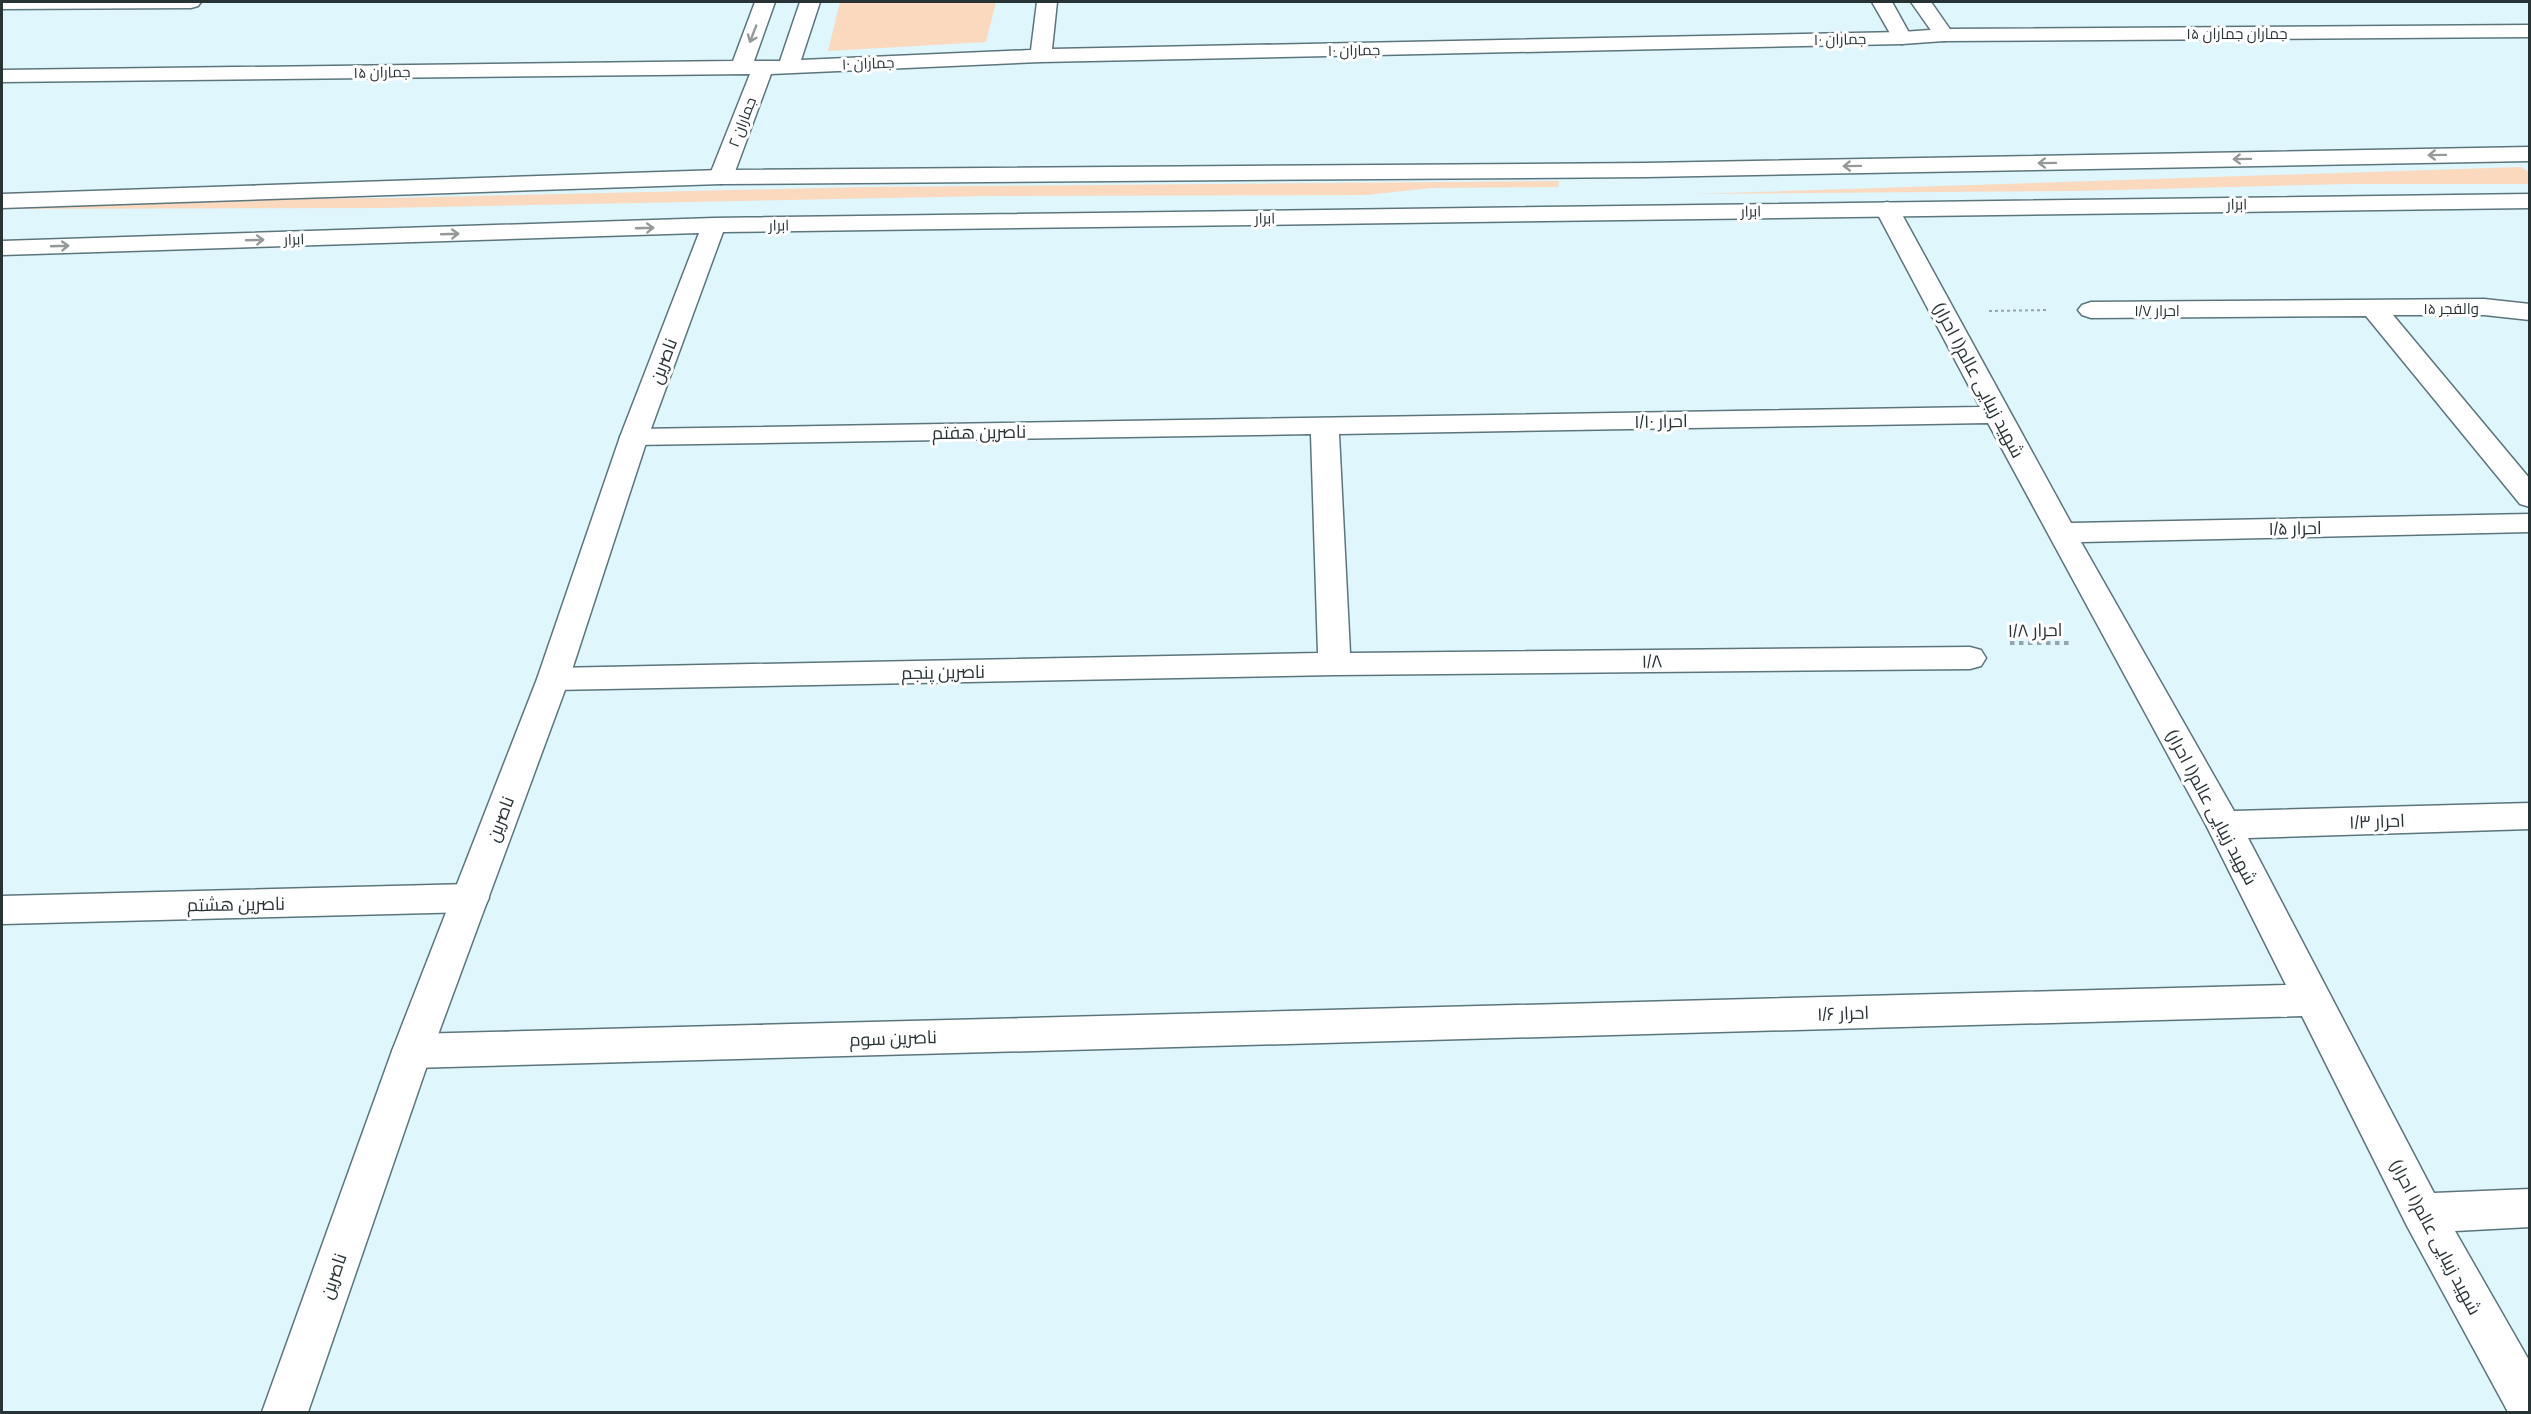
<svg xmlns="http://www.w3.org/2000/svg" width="2531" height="1414" font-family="'Archivo Narrow',Cairo,sans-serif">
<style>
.green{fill:#fad9bf}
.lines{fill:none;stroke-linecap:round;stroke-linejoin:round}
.street-casing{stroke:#5c757c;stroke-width:3}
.secondary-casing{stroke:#5c757c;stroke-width:3}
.path-far1{stroke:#93a5ab;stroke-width:2;stroke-dasharray:3 3;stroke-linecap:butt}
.path{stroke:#93a5ab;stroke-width:4;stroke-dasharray:4.5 4.5;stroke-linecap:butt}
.street{fill:#fff;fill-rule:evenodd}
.secondary{fill:#fff;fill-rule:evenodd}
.oneway{stroke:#94999a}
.labels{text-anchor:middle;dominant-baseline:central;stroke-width:6;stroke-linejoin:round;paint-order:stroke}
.far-street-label{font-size:15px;fill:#283336;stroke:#fefefe}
.street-label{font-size:18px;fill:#283336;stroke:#fefefe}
</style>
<rect width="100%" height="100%" fill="#dff6fd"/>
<g class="green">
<path d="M840,2H996L986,42L828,51Z"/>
<path d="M2521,167L2529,172V184H2348L2076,191L1694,194Z"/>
<path d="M1559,181L1558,187L1431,188L1366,195L989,196L382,208L2,209V201L391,198L866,187Z"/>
</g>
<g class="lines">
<defs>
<g id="street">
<path d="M2,2H201L198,6L191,8L2,9Z"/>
<path d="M755,2H775L754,61H780L800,2H820L801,60L1031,50L1037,2H1057L1052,49L1902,32L1944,29L2530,25V37L1944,41L1902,44L1041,62L771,74L733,177L729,182L721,184L713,182L709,177L750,74L2,82V70L733,61Z"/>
<path d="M1887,202L1895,204L1899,209L2071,523L2530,514V532L2081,542L2234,811L2530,803V829L2248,838L2434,1193L2530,1189V1227L2455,1231L2530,1362V1412H2508L2407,1226L2302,1016L412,1068L398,1063L392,1051L398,1039L412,1034L2286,985L2206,825L1988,423L1339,434L1350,653L1970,647L1981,650L1986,658L1981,666L1970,669L1334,675L553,690L542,687L537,679L542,671L553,668L1318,653L1311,434L634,445L624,443L620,437L624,431L634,429L1980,407L1875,209L1879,204Z"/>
<path d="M2484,299L2530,304V320L2484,315H2393L2530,479V507L2520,504L2366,316L2091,318L2082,315L2078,310L2082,305L2091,302Z"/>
<path d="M471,884L484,888L489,898L484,908L471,912L2,924V896Z"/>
</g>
<g id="secondary">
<path d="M1872,2H1892L1912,38L1909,42L1902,44L1895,42Z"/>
<path d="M1911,2H1931L1954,35L1951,39L1944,41L1937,39Z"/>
<path d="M2530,147V161L1646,177L721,184L2,208V194L721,170L1646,163Z"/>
<path d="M2530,194V208L723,232L648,437L569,679L432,1051L308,1412H262L392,1051L537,679L620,437L699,233L2,255V241L714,218Z"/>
</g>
</defs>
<use href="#street" class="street-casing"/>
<use href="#secondary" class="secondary-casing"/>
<path class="path-far1" d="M1989,311L2048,310"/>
<path class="path" d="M2010,643H2072"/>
<use href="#street" class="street"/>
<use href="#secondary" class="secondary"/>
</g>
<defs><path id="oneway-shaft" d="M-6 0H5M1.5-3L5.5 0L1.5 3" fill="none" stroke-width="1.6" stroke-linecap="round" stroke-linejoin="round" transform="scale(1.5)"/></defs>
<g class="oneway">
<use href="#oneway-shaft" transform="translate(753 34) rotate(111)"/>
<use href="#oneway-shaft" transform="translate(2437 155) rotate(179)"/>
<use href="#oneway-shaft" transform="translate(2242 159) rotate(179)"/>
<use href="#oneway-shaft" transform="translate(2047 163) rotate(179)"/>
<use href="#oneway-shaft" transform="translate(1852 166) rotate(179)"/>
<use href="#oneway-shaft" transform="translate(645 228) rotate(-2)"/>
<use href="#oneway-shaft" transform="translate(450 234) rotate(-2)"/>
<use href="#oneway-shaft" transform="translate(255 240) rotate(-2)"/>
<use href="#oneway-shaft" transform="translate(60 246) rotate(-2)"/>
</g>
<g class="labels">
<g class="far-street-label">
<text x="2237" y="33">جماران جماران ۱۵</text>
<text transform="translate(1840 39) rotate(-1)">جماران ۱۰</text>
<text transform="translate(1354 50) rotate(-1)">جماران ۱۰</text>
<text transform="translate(868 63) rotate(-2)">جماران ۱۰</text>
<text transform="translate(382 72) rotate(-1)">جماران ۱۵</text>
<text transform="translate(742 122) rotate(-69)">جماران ۲</text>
<text transform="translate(2237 204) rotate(-1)">ابرار</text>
<text transform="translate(1751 211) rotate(-1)">ابرار</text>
<text transform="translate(1265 218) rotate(-1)">ابرار</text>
<text transform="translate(779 225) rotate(-1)">ابرار</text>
<text transform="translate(294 239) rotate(-2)">ابرار</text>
<text x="2451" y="308">۱۵ والفجر</text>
<text x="2157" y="310">۱/۷ احرار</text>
</g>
<g class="street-label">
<text transform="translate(663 361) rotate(-69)">ناصرین</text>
<text transform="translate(1979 380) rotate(62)">شهید زیبایی عالم(۱ احرار)</text>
<text transform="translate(1661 421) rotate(-1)">۱/۱۰ احرار</text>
<text transform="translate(979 432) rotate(-1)">ناصرین هفتم</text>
<text transform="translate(2295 528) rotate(-1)">۱/۵ احرار</text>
<text transform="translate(2035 630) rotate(-1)">۱/۸ احرار</text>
<text transform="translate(1652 661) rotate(-1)">۱/۸</text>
<text transform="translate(943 672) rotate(-1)">ناصرین پنجم</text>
<text transform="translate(2212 807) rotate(62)">شهید زیبایی عالم(۱ احرار)</text>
<text transform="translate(500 819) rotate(-69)">ناصرین</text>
<text transform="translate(2377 821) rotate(-2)">۱/۳ احرار</text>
<text transform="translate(236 904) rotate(-1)">ناصرین هشتم</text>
<text transform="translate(1843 1013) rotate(-2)">۱/۶ احرار</text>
<text transform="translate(893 1038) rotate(-2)">ناصرین سوم</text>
<text transform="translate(2436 1237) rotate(62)">شهید زیبایی عالم(۱ احرار)</text>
<text transform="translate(333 1276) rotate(-71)">ناصرین</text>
</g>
</g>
<rect width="2531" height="1414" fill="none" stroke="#283336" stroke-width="6"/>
</svg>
